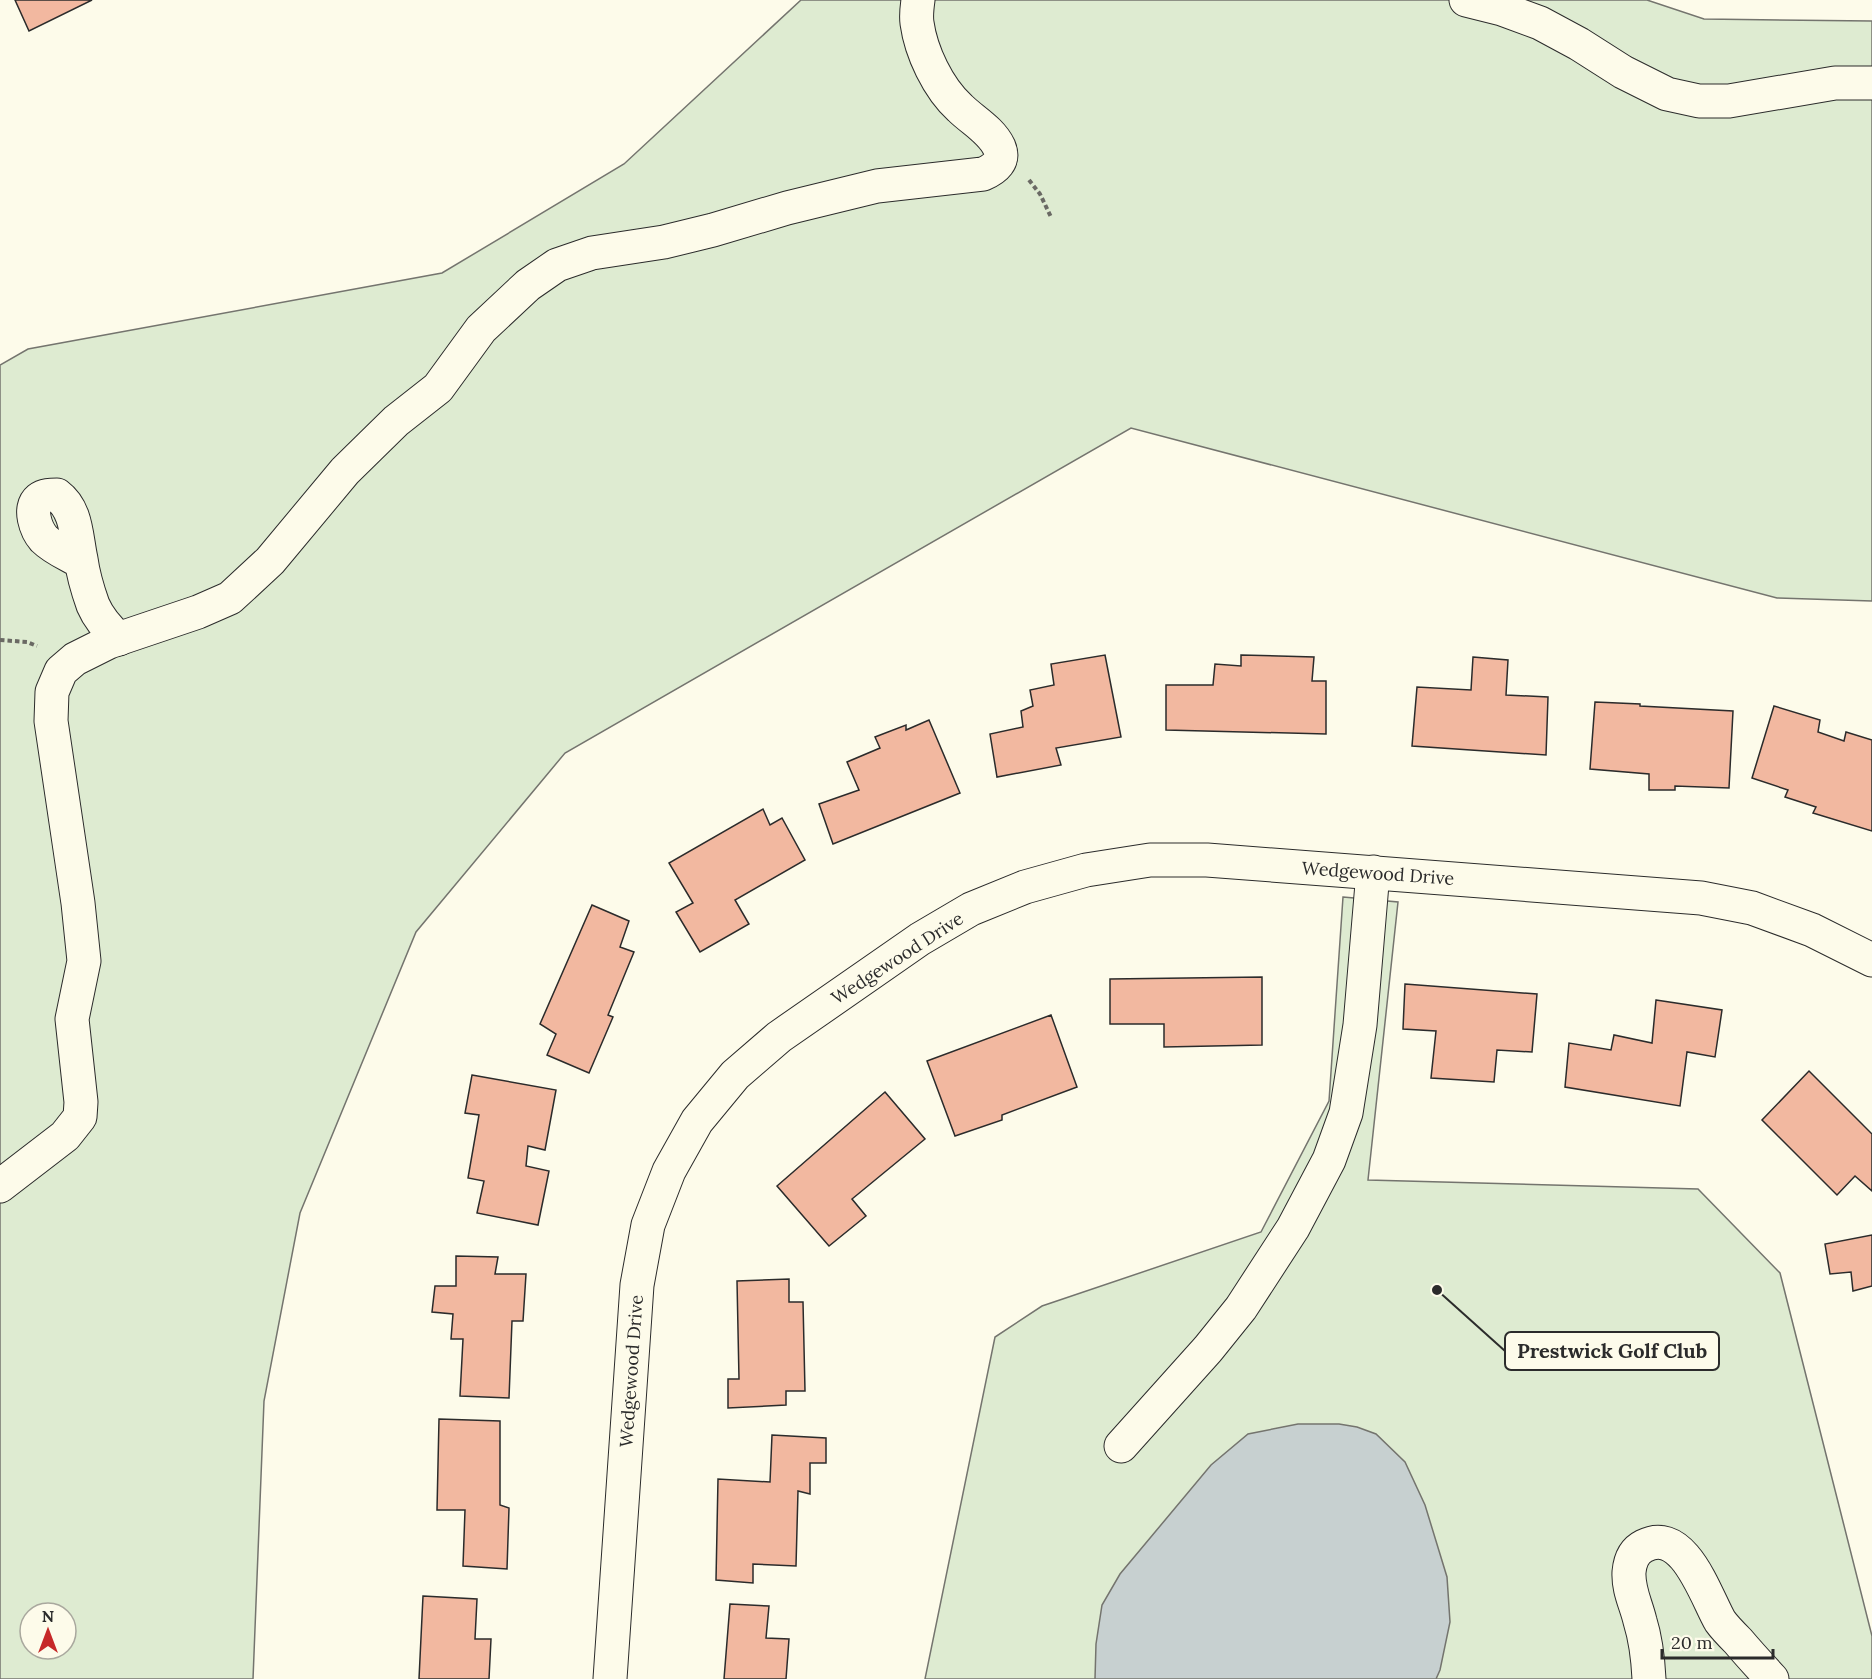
<svg xmlns="http://www.w3.org/2000/svg" width="1872" height="1679" font-family="Lora,serif">
<style>
.green{fill:#deebd1;stroke:#74746e;stroke-width:1.5;fill-rule:evenodd}
.water{fill:#c7d0d0;stroke:#74746e;stroke-width:1.5}
.building{fill:#f2b8a0;stroke:#2b2b2b;stroke-width:1.5}
.lines{fill:none;stroke-linecap:round;stroke-linejoin:round}
.minor-casing{stroke:#2b2b2b;stroke-width:35}
.path{stroke:#6a6964;stroke-width:4;stroke-dasharray:4.5 3;stroke-linecap:butt}
.minor{stroke:#fdfbea;stroke-width:33}
.labels{text-anchor:middle;dominant-baseline:central;stroke-width:4.5;stroke-linejoin:round;paint-order:stroke}
.street-label{font-size:18px;fill:#2b2b2b;stroke:#fdfbea}
.leader{fill:none;stroke:#2b2b2b;stroke-width:2}
.callout-dot{fill:#2b2b2b;stroke:#fdfbea;stroke-width:2}
.callout{fill:#fdfbea;stroke:#2b2b2b;stroke-width:2}
.callout-label{font-size:20px;text-anchor:middle;font-weight:bold;fill:#2b2b2b}
</style>
<rect width="100%" height="100%" fill="#fdfbea"/>
<g class="green">
<path d="M801,0H1647L1704,19L1872,21V601L1777,598L1131,428L565,753L416,932L300,1213L264,1401L253,1679H0V365L28,349L442,273L624,164ZM30,1613H66V1649H30Z"/>
<path d="M1343,897L1398,902L1368,1180L1698,1189L1780,1273L1872,1636V1679H925L995,1337L1042,1306L1261,1232L1329,1101Z"/>
</g>
<path class="water" d="M1298,1424H1339L1357,1427L1376,1434L1405,1462L1425,1505L1447,1577L1450,1622L1440,1670L1436,1679H1095L1096,1644L1102,1605L1120,1574L1211,1465L1248,1434Z"/>
<g class="building">
<path d="M15,0H92L29,31Z"/>
<path d="M1105,655L1121,737L1056,748L1061,765L997,777L990,734L1023,727L1021,711L1033,706L1030,690L1054,685L1051,664Z"/>
<path d="M1241,655L1314,657L1312,681H1326V734L1166,730V685H1213L1215,664L1241,666Z"/>
<path d="M1473,657L1508,660L1506,695L1548,697L1546,755L1412,746L1417,687L1471,690Z"/>
<path d="M1595,702L1640,704V706L1733,711L1729,788L1675,786V790H1649V774L1590,769Z"/>
<path d="M1774,706L1820,720L1818,732L1844,741L1846,732L1872,740V831L1813,813L1816,807L1785,797L1788,790L1752,778Z"/>
<path d="M929,720L960,793L833,844L819,804L859,790L847,762L880,748L875,737L906,725V730Z"/>
<path d="M763,809L770,825L782,818L805,860L735,900L749,924L700,952L676,912L693,903L669,863Z"/>
<path d="M592,905L629,921L620,947L634,952L608,1015L613,1017L589,1073L547,1055L556,1034L540,1024Z"/>
<path d="M1262,977V1045L1164,1047V1024H1110V979Z"/>
<path d="M1405,984L1537,994L1532,1052L1497,1050L1494,1082L1431,1078L1436,1031L1403,1029Z"/>
<path d="M1656,1000L1722,1010L1715,1057L1687,1052L1680,1106L1565,1087L1569,1043L1611,1050L1614,1035L1652,1043Z"/>
<path d="M1051,1015L1077,1087L1002,1115V1120L955,1136L927,1061Z"/>
<path d="M1809,1071L1872,1134V1191L1855,1176L1837,1195L1762,1120Z"/>
<path d="M472,1075L556,1090L545,1150L528,1146L526,1166L549,1171L538,1225L477,1213L484,1181L468,1178L479,1115L465,1113Z"/>
<path d="M885,1092L925,1139L852,1199L866,1216L829,1246L777,1186Z"/>
<path d="M1872,1235V1286L1853,1291L1851,1272L1830,1274L1825,1244Z"/>
<path d="M456,1256L498,1257L495,1274H526L523,1321H512L509,1398L460,1396L463,1339H451L453,1314L432,1312L435,1286H456Z"/>
<path d="M789,1279V1302H803L805,1391H786V1405L728,1408V1379H739L737,1281Z"/>
<path d="M439,1419L500,1421V1505L509,1508L507,1569L463,1566L465,1510H437Z"/>
<path d="M772,1435L826,1438V1463H810V1494L798,1491L796,1566L753,1564V1583L716,1580L718,1479L770,1482Z"/>
<path d="M423,1596L477,1599L475,1639H491L489,1679H419Z"/>
<path d="M730,1604L769,1606L766,1638L789,1639L786,1679H724Z"/>
</g>
<g class="lines">
<defs>
<g id="minor">
<path d="M1466,0L1502,9L1540,23L1579,44L1623,72L1667,94L1699,101H1729L1835,83H1872"/>
<path d="M81,562C69,555 54,549 44,539C36,530 28,508 39,499C44,495 51,495 57,495C77,510 76,536 81,559C83,574 88,591 93,605C99,619 108,629 119,639"/>
<path d="M0,1186L65,1136L80,1117L81,1102L72,1019L84,961L78,903L51,721L52,692L61,671L75,659L109,642L198,612L230,598L270,561L345,471L396,421L438,388L481,329L528,285L557,265L592,253L664,242L713,230L787,208L877,186L983,174C995,169 1005,161 999,147C991,130 972,120 960,108C938,88 921,52 917,23C916,16 917,7 918,0"/>
<path d="M1121,1446L1208,1349L1241,1308L1293,1228L1329,1160L1346,1113L1360,1025L1373,872"/>
<path d="M610,1679L637,1285L648,1225L669,1171L697,1121L735,1075L779,1037L920,939L971,909L1025,887L1086,870L1150,860H1207L1701,898L1752,908L1812,930L1872,960"/>
<path d="M1649,1679C1648,1659 1646,1640 1640,1621C1636,1604 1628,1590 1629,1572C1630,1561 1634,1551 1644,1546C1684,1525 1706,1597 1720,1621C1725,1628 1732,1635 1738,1641C1749,1654 1760,1666 1772,1679"/>
</g>
</defs>
<use href="#minor" class="minor-casing"/>
<g class="path">
<path d="M1029,180L1040,194L1051,217"/>
<path d="M0,640L27,642L37,646"/>
</g>
<use href="#minor" class="minor"/>
</g>
<g class="labels">
<g class="street-label">
<text transform="translate(1378 873) rotate(4)">Wedgewood Drive</text>
<text transform="translate(897 958) rotate(-33)">Wedgewood Drive</text>
<text transform="translate(631 1371) rotate(-86)">Wedgewood Drive</text>
</g>
</g>
<path class="leader" d="M1437 1290L1505 1351"/>
<circle class="callout-dot" cx="1437" cy="1290" r="6"/>
<rect class="callout" x="1505" y="1332" width="214" height="38" rx="6"/>
<g class="callout-label">
<text x="1612" y="1358">Prestwick Golf Club</text>
</g>
<g transform="translate(48 1631)"><circle r="28" fill="#fdfbea" stroke="#a9a89e" stroke-width="1.5"/>
<path d="M0-4.5L10 22L0 15L-10 22Z" fill="#c62828"/>
<text y="-9" font-size="16" font-weight="bold" text-anchor="middle" fill="#2b2b2b">N</text>
</g>
<path d="M1662 1649v9h111v-9" fill="none" stroke="#2b2b2b" stroke-width="3"/>
<text x="1671" y="1649" font-size="18" fill="#2b2b2b" stroke="#fdfbea" stroke-width="4.5" paint-order="stroke">20 m</text>
</svg>
